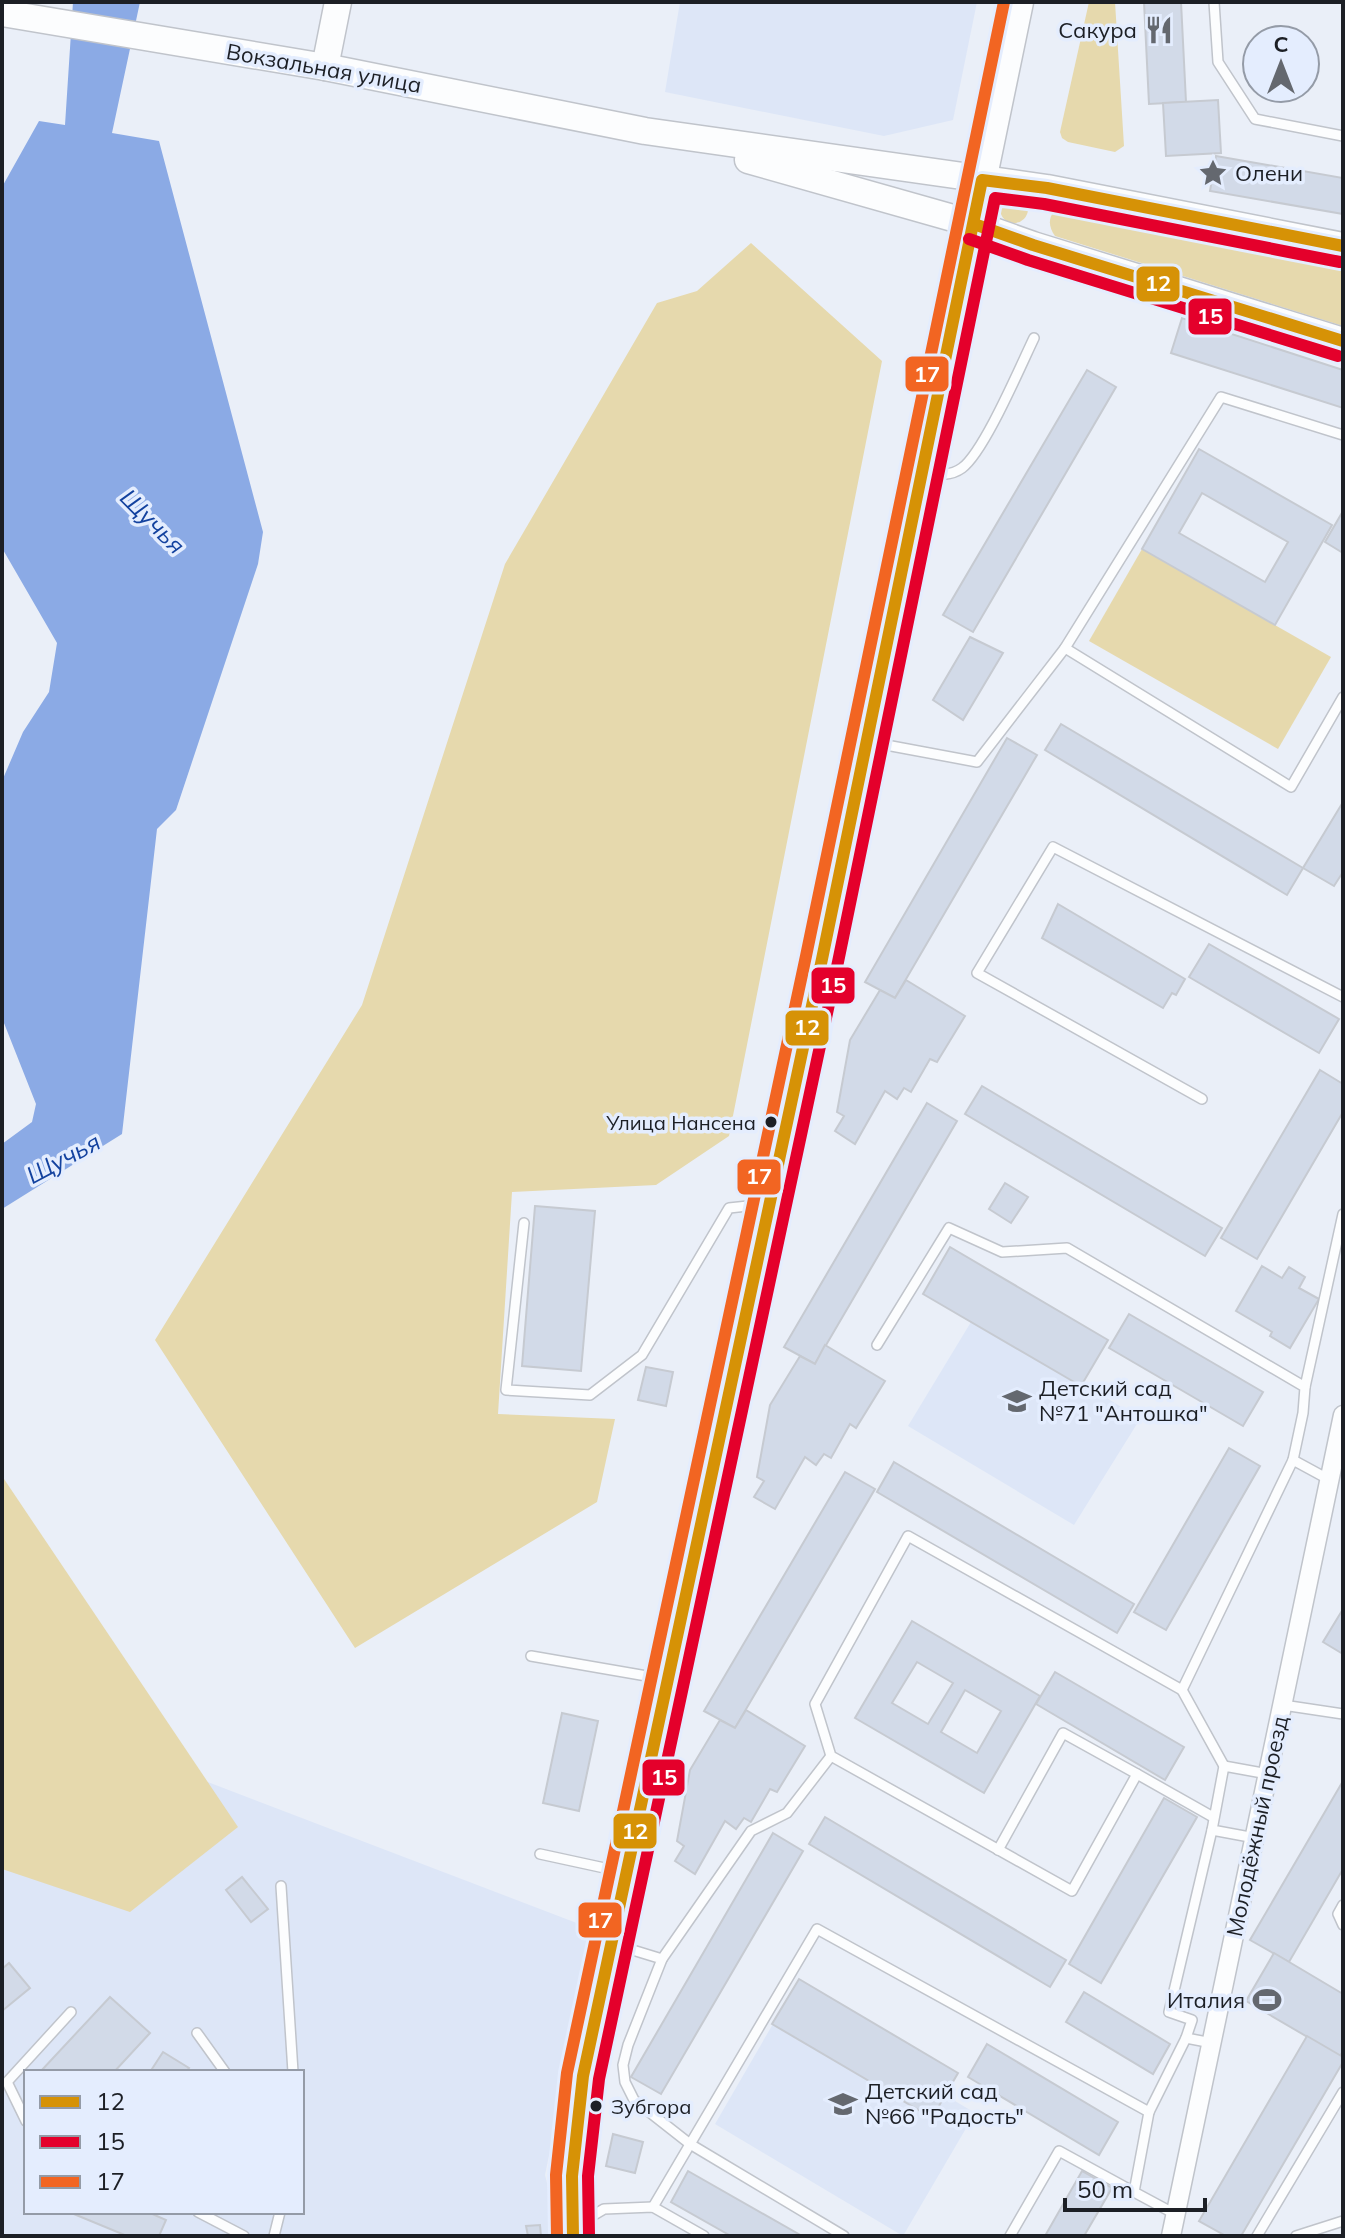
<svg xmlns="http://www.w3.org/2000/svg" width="1345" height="2238" font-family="Mulish,sans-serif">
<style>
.built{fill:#dde6f7;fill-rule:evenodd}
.green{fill:#e6d9ad}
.water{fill:#8baae5}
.building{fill:#d2dae8;stroke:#c6cad1;stroke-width:2;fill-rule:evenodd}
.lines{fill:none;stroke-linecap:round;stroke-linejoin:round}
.lane-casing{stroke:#c0c4cb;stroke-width:12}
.street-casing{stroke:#c0c4cb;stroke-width:21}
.secondary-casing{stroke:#c0c4cb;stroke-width:29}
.lane{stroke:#fcfdfe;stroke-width:9}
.street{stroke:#fcfdfe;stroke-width:18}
.secondary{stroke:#fcfdfe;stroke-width:26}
.bus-1-casing{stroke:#e4edfe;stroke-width:18}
.bus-2-casing{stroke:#e4edfe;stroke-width:18}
.bus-3-casing{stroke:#e4edfe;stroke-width:18}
.bus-1{stroke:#d69206;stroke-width:12}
.bus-2{stroke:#e4002b;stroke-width:12}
.bus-3{stroke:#f26522;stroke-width:12}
.bus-dot{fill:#1c1f25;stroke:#e4edfe;stroke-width:3}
.labels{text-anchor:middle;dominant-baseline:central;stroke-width:7;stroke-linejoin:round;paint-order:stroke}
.bus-label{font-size:20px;fill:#1c1f25;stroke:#e4edfe;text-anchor:end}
.poi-label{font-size:22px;fill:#1c1f25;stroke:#e4edfe;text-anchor:start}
.street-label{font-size:22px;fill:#1c1f25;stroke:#e4edfe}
.water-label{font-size:24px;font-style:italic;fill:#13429f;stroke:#e4edfe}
.line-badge{stroke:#e4edfe;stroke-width:3}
.badge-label{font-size:22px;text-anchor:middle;font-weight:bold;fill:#fff}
</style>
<rect width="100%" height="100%" fill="#eaeff8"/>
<g class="built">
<path d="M680,2H977L953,120L884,136L665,92Z"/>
<path d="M950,1247L1108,1340L1083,1383L1140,1419L1074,1525L908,1426L971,1322L923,1294Z"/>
<path d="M179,1771L595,1930L545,2175L560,2236H2V1777ZM26,2072H302V2212H26Z"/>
<path d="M799,1979L958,2073L945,2095L975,2113L903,2236L715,2124Z"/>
</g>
<g class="green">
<path d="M1089,2H1115L1124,146L1115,152L1068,142L1062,138L1060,132Z"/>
<circle cx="1014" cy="209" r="14"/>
<path d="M1063,205L1343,260V326L1055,236C1046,224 1049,211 1063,205Z"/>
<path d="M751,243L882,361L729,1136L656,1185L512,1192L498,1414L615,1419L597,1502L355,1648L155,1340L362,1005L505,564L657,303L697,291Z"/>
<path d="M1142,549L1331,657L1278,749L1089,641Z"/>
<path d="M2,1476L238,1827L130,1912L2,1869Z"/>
</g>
<path class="water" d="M73,2H140L112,133L159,141L263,532L258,564L176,810L157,829L122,1134L2,1209V1144L32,1122L36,1104L2,1018V781L23,732L49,692L57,643L2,548V187L39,121L65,125Z"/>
<g class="building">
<path d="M1144,2H1181L1186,102L1149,104Z"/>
<path d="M1218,100L1221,153L1166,156L1163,103Z"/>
<path d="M1216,156L1343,178V214L1210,191Z"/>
<path d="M1182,318L1343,370V408L1171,353Z"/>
<path d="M1087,370L1116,387L973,632L943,615Z"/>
<path d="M1199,449L1332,525L1275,625L1142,549ZM1202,493L1288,542L1265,582L1179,533Z"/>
<path d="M1343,511V553L1325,542Z"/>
<path d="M970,637L1003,653L963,720L933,700Z"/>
<path d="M1061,724L1303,868L1287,895L1045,750Z"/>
<path d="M1007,738L1037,755L895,998L865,982Z"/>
<path d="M1343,802V872L1334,886L1303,868Z"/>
<path d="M1058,904L1185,979L1176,995L1172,993L1163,1008L1042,938Z"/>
<path d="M1209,944L1339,1019L1319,1053L1189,977Z"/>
<path d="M906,980L965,1016L937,1062L930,1059L911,1092L904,1088L897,1099L885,1091L855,1144L835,1131L844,1116L837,1112L850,1040L880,990L895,998Z"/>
<path d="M1320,1070L1343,1084V1112L1257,1259L1221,1238Z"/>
<path d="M982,1086L1222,1228L1205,1256L965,1114Z"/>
<path d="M927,1103L957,1121L815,1364L784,1347Z"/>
<path d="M1005,1183L1028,1197L1011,1223L989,1209Z"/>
<path d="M535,1206L595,1211L581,1371L522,1366Z"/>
<path d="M950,1247L1108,1340L1081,1386L923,1294Z"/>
<path d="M1262,1266L1282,1278L1289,1267L1305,1277L1299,1288L1319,1299L1290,1348L1270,1336L1272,1332L1236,1311Z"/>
<path d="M1129,1314L1263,1392L1243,1426L1109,1348Z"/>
<path d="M825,1345L885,1381L856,1428L850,1424L831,1458L824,1454L816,1465L805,1457L775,1509L754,1497L764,1481L757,1477L770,1405L800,1356L815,1364Z"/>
<path d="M646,1367L673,1372L666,1406L638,1400Z"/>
<path d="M1229,1448L1260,1466L1166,1630L1134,1612Z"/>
<path d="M894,1462L1134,1604L1117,1633L877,1492Z"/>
<path d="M845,1472L875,1489L735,1728L704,1711Z"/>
<path d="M1343,1609V1654L1323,1642Z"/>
<path d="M912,1621L1040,1696L984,1793L855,1718ZM917,1662L953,1683L928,1724L892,1703ZM965,1690L1001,1711L977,1753L941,1732Z"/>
<path d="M1055,1672L1184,1747L1165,1780L1036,1704Z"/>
<path d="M746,1710L805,1746L777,1792L770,1789L751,1822L744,1818L736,1829L725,1821L695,1874L675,1861L684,1846L677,1841L690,1770L720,1720L735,1728Z"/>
<path d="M562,1713L598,1721L579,1811L543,1803Z"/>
<path d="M1343,1781V1869L1289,1962L1250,1940Z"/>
<path d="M1164,1798L1197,1817L1101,1983L1069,1964Z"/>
<path d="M825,1817L1066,1960L1050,1987L809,1844Z"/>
<path d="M773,1833L803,1851L661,2094L631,2077Z"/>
<path d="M242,1877L268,1909L251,1922L226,1890Z"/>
<path d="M1274,1953L1343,1994V2051L1340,2056L1246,2001Z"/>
<path d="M9,1963L30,1988L2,2011V1969Z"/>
<path d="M799,1979L958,2073L932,2118L772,2024Z"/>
<path d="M1084,1992L1170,2044L1153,2074L1066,2022Z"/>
<path d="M110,1997L150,2033L114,2072H40Z"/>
<path d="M1307,2036L1343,2057V2062L1241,2236H1226L1199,2221Z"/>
<path d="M987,2044L1118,2122L1099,2155L968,2077Z"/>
<path d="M163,2052L189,2068L186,2072H150Z"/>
<path d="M613,2134L643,2142L635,2173L606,2166Z"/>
<path d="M688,2171L802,2236H731L671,2202Z"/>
<path d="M1082,2171L1112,2188L1084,2236H1045Z"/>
<path d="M69,2212H148L166,2220L159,2236H127Z"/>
<path d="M540,2225L541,2236H528L526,2226Z"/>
</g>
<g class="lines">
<defs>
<g id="lane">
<path d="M1214,2L1218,62L1255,119L1343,136"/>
<path d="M1343,435L1221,397L1065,648L1291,787L1343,697"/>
<path d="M926,474C938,475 951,476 962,468C984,452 1020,367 1034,338"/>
<path d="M870,742L977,762L1065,648"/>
<path d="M1202,1099L977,973L1053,847L1343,997"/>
<path d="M524,1223L506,1390L590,1395L642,1355L729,1208L766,1204"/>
<path d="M877,1345L949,1228L1002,1252L1067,1248L1305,1387L1303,1413L1293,1460"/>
<path d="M1305,1387L1343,1214"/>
<path d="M531,1656L664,1679"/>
<path d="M1182,1690L1224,1766"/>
<path d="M1283,1705L1343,1714"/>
<path d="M1213,1817L1137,1774L1072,1891L831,1756L815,1704L908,1536L1182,1690L1293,1460L1328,1479"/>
<path d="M1255,1838L1212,1830L1224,1766L1268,1774"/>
<path d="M998,1850L1063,1733L1137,1774"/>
<path d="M540,1854L623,1872"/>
<path d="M281,1886L293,2072"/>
<path d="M1343,1905L1338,1914L1343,1925"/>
<path d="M613,1944L662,1959L628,2045L623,2065L625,2082L634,2100L690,2144L844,2236"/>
<path d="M662,1959L751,1831L787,1813L831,1756"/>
<path d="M197,2033L225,2072"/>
<path d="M1186,2038L1192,2020L1169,2012L1212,1830"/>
<path d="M1149,2112L1186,2038L1212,2043"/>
<path d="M26,2121L7,2082L71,2012"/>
<path d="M653,2207L817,1929L1149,2112L1134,2192L1175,2214"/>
<path d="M198,2212L244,2236"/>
<path d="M575,2226L604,2209L653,2207L704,2236"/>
<path d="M274,2236L280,2212"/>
<path d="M1010,2236L1059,2151L1134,2192"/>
<path d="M1257,2236L1343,2092"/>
<path d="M1296,2236L1343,2221"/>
</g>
<path id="street" d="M1171,2236L1343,1415"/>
<g id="secondary">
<path d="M2,13L325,67L645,131L1047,188L1343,246"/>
<path d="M325,67L338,2"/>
<path d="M748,160L974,224L1033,245L1343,341"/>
<path d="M573,2236C568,2182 576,2129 583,2076L822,959L1020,2"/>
</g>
</defs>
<use href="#lane" class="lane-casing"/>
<use href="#street" class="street-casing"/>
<use href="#secondary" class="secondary-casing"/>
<use href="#lane" class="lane"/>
<use href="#street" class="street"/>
<use href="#secondary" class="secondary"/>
<defs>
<g id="bus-1">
<path d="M974,224L1033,245L1343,341"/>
<path d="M573,2236L572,2176L583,2076L822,959L982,180L1047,188L1343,246"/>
</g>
<g id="bus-2">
<path d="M969,239L1028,260L1338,356"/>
<path d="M589,2235L588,2176L599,2079L838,962L995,198L1044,204L1340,262"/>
</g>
<path id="bus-3" d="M557,2236L556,2175L567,2073L806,956L1004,2"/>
</defs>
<use href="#bus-1" class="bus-1-casing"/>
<use href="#bus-2" class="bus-2-casing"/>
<use href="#bus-3" class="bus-3-casing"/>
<use href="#bus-1" class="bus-1"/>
<use href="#bus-2" class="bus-2"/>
<use href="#bus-3" class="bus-3"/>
</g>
<defs>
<symbol id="restaurant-bare" viewBox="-9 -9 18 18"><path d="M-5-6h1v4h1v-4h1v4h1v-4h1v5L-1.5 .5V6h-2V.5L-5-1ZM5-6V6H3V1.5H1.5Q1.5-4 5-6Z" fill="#64686f" stroke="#e4edfe" stroke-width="2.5" paint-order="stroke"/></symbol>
<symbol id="sight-bare" viewBox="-9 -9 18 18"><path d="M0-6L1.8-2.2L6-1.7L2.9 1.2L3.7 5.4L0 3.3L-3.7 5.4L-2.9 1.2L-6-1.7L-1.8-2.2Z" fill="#64686f" stroke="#e4edfe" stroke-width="2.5" paint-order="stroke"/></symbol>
<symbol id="school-bare" viewBox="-9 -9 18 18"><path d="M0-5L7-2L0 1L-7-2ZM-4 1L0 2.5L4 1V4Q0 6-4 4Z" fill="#64686f" stroke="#e4edfe" stroke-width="2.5" paint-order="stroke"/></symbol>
<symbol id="stadium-bare" viewBox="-9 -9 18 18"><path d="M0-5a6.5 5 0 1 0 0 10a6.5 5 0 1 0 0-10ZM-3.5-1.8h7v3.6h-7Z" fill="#64686f" stroke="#e4edfe" stroke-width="2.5" paint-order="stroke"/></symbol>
</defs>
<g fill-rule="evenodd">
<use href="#restaurant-bare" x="1139" y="10" width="40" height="40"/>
<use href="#sight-bare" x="1193" y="153" width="40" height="40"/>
<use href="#school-bare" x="997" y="1381" width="40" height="40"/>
<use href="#stadium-bare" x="1247" y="1980" width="40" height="40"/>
<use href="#school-bare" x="823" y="2084" width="40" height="40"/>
</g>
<g class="bus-dot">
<circle cx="771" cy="1122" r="7"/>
<circle cx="596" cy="2106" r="7"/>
</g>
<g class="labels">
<g class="bus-label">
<text x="756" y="1122">Улица Нансена</text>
<text x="611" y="2106" text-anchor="start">Зубгора</text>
</g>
<g class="poi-label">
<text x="1137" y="30" text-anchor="end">Сакура</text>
<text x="1235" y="173">Олени</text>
<text x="1039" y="1388">Детский сад<tspan x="1039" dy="25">№71 "Антошка"</tspan></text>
<text x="1245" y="2000" text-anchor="end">Италия</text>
<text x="865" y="2091">Детский сад<tspan x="865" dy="25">№66 "Радость"</tspan></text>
</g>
<g class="street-label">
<text transform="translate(324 68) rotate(10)">Вокзальная улица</text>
<text transform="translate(1257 1826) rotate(-78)">Молодёжный проезд</text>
</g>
<g class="water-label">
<text transform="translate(153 521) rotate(45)">Щучья</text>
<text transform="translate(63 1158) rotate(-28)">Щучья</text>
</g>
</g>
<g class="line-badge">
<rect x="1135" y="265" width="46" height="38" rx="8" fill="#d69206"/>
<rect x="1187" y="297" width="46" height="39" rx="8" fill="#e4002b"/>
<rect x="904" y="355" width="46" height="38" rx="8" fill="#f26522"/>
<rect x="810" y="966" width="46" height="39" rx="8" fill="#e4002b"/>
<rect x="784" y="1009" width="46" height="38" rx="8" fill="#d69206"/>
<rect x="736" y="1158" width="46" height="38" rx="8" fill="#f26522"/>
<rect x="641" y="1758" width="45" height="39" rx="8" fill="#e4002b"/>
<rect x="612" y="1812" width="46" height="38" rx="8" fill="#d69206"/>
<rect x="577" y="1901" width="46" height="38" rx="8" fill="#f26522"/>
</g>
<g class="badge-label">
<text x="1158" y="291">12</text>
<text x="1210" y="324">15</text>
<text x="927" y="382">17</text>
<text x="833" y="993">15</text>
<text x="807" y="1035">12</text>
<text x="759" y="1184">17</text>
<text x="664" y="1785">15</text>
<text x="635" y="1839">12</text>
<text x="600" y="1928">17</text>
</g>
<rect width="1345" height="2238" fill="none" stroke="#1c1f25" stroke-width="8"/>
<rect x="24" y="2070" width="280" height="144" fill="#e4edfe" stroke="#949ba7" stroke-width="2"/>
<rect x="40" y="2096" width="40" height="12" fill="#d69206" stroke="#949ba7" stroke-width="2"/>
<text x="96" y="2110" font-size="24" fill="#1c1f25">12</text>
<rect x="40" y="2136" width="40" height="12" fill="#e4002b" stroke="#949ba7" stroke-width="2"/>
<text x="96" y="2150" font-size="24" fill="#1c1f25">15</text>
<rect x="40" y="2176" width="40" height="12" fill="#f26522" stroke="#949ba7" stroke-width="2"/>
<text x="96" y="2190" font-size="24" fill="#1c1f25">17</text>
<g transform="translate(1281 64)"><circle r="38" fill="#e4edfe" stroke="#949ba7" stroke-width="2"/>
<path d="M0-6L14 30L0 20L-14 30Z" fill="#64686f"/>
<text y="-12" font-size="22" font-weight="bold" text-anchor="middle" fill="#1c1f25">С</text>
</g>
<path d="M1065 2198v12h140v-12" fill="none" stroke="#1c1f25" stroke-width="4"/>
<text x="1077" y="2198" font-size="24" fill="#1c1f25" stroke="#e4edfe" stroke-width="6" paint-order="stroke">50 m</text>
</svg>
